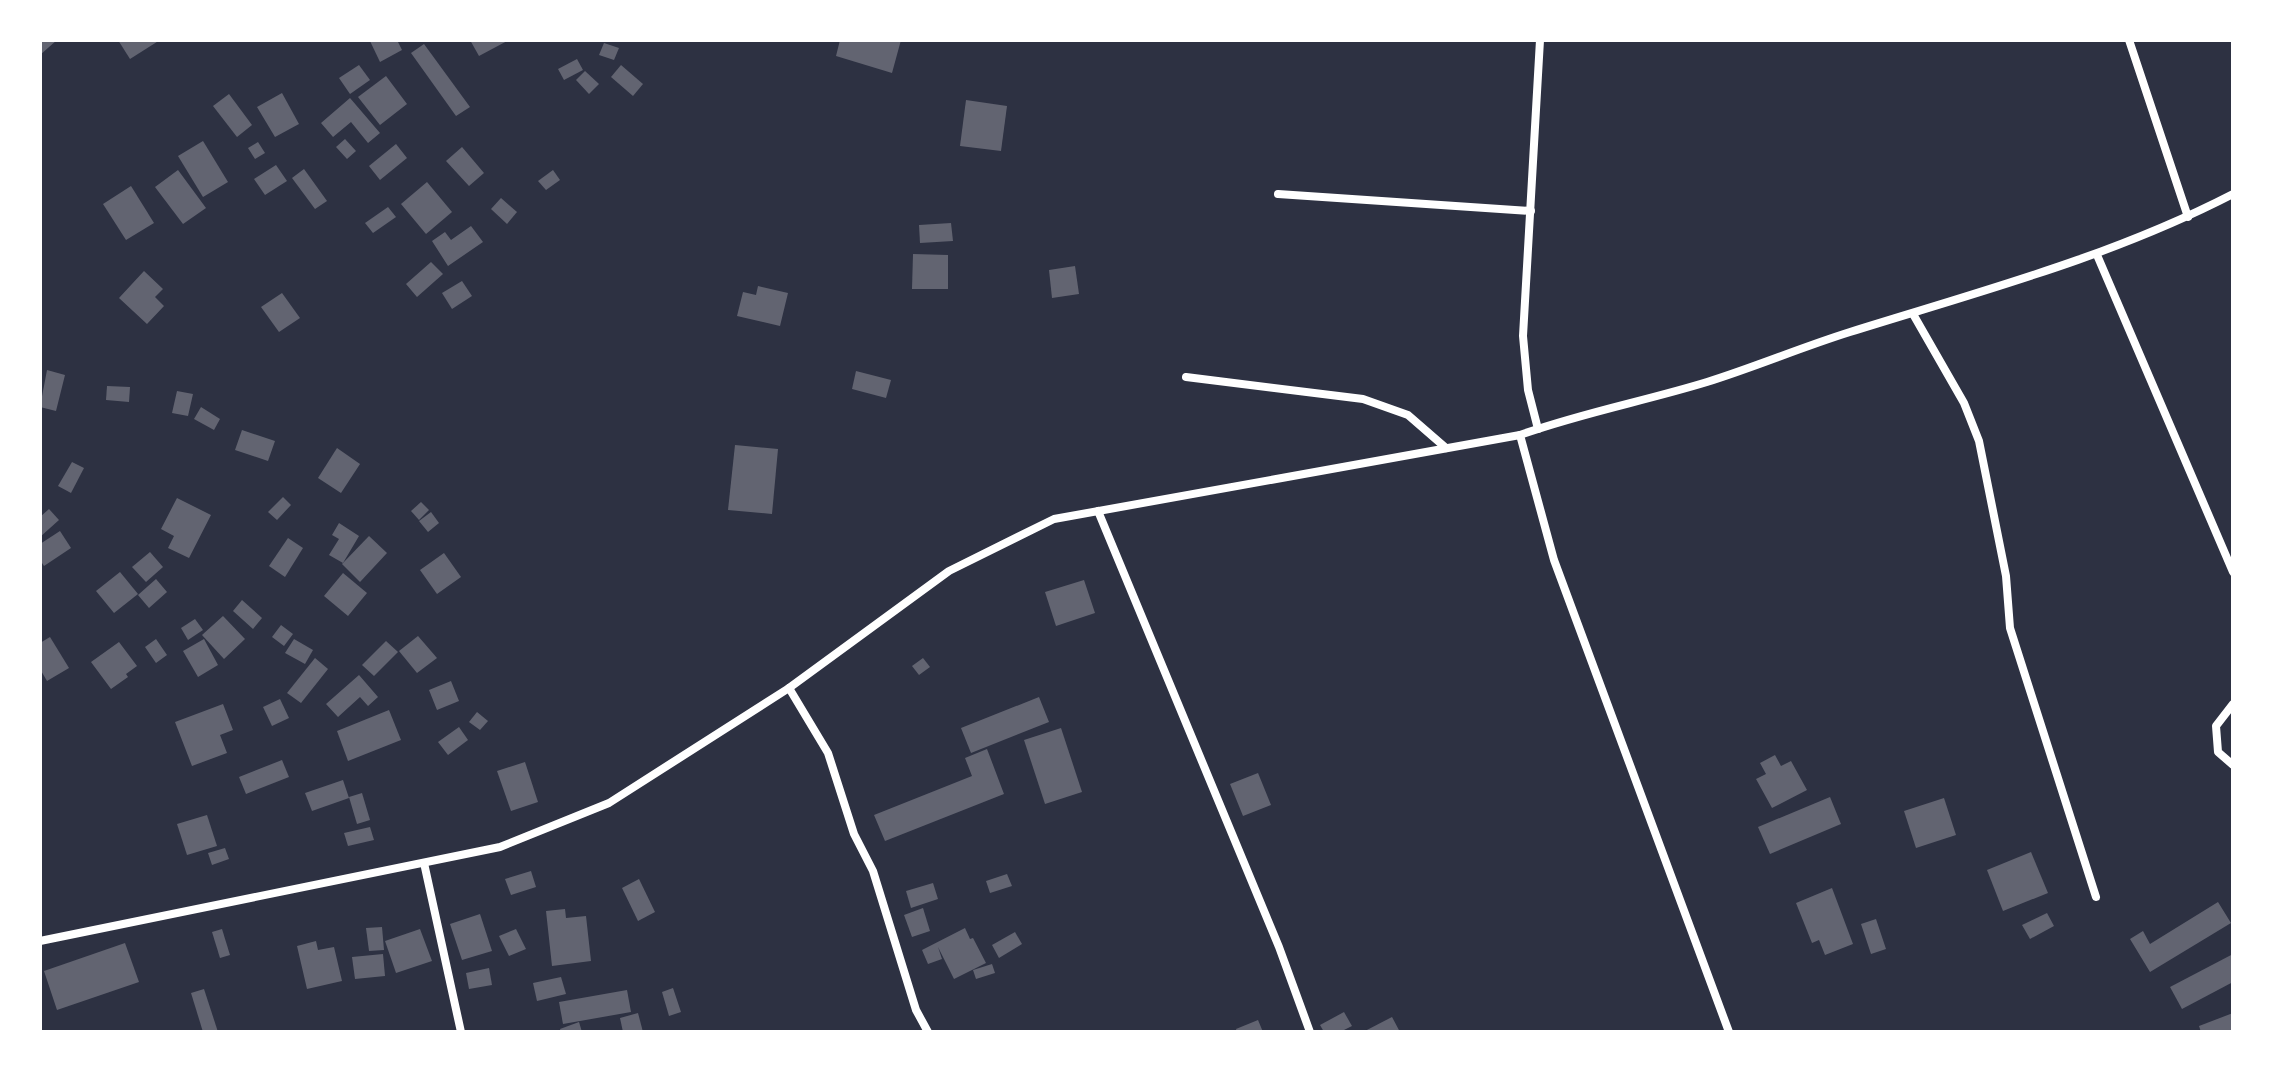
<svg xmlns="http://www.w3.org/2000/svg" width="2273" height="1072" font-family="'Zilla Slab',serif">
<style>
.building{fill:#626471}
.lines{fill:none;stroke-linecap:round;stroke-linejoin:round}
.minor{stroke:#fff;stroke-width:8}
</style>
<rect width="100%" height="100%" fill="#2d3142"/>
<g class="building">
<path d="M40,40H57L40,55Z"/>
<path d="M118,40H160L130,59Z"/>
<path d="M372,40H397L402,50L380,62L370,41Z"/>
<path d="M470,40H509L479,56Z"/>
<path d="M840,40H901L892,73L836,56Z"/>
<path d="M604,43L619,48L614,60L599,55Z"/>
<path d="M424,44L470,107L456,116L411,53Z"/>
<path d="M577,59L583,70L564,80L558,69Z"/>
<path d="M359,65L370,80L350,94L339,78Z"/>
<path d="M621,65L643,84L633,96L611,77Z"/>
<path d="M585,71L599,84L589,94L576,80Z"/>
<path d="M386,76L407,104L380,125L358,97Z"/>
<path d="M282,93L299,124L275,137L257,107Z"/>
<path d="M229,94L252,125L237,137L213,106Z"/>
<path d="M350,98L380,133L368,143L351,122L333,137L321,123Z"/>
<path d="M966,100L1007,106L1001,151L960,146Z"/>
<path d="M345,139L356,151L347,159L336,147Z"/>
<path d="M203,141L228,182L203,197L178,156Z"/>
<path d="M258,142L265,153L255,159L248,148Z"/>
<path d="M396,144L407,158L380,180L369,166Z"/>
<path d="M462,147L484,173L469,186L446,161Z"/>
<path d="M276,165L287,181L265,195L254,179Z"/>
<path d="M304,169L327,201L315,209L292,178Z"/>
<path d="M178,170L206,208L183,224L155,187Z"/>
<path d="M553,170L560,180L546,190L538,181Z"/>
<path d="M427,182L452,212L426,234L401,204Z"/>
<path d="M131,186L154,223L126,240L103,204Z"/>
<path d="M501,198L517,212L507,224L491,209Z"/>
<path d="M388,207L396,217L373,233L365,223Z"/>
<path d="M951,223L953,241L920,243L919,225Z"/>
<path d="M471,226L483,242L448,266L432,241L445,232L451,240Z"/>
<path d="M913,254L948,255V289H912Z"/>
<path d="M431,262L443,274L417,297L406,284Z"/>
<path d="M1075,266L1079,294L1052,298L1049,270Z"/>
<path d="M144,271L163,289L155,297L164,306L147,324L119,298Z"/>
<path d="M462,281L472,296L452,309L442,293Z"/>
<path d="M758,286L788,293L780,326L737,316L743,292L756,295Z"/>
<path d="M282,293L300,318L279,332L261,307Z"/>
<path d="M47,370L65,375L56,411L40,407Z"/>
<path d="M856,371L891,380L886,398L852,389Z"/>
<path d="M107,386L130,387L129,402L106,400Z"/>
<path d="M177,391L193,394L188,416L172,413Z"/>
<path d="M201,407L220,419L214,430L194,419Z"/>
<path d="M242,430L275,441L268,461L235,450Z"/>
<path d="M735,445L778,449L772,514L728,510Z"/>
<path d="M337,448L360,464L341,493L318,478Z"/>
<path d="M72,462L84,468L71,493L58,486Z"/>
<path d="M283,497L291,505L277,520L268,512Z"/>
<path d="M177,498L211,515L189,558L168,548L174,536L161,529Z"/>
<path d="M421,502L429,510L419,520L411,511Z"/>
<path d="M49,509L59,520L40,537V517Z"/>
<path d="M431,512L439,523L428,532L419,521Z"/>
<path d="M339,523L359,536L343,563L329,555L339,539L332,535Z"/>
<path d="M60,531L71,548L44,566L40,560V544Z"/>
<path d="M369,536L387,553L360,582L342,564Z"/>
<path d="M288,538L303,548L285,577L269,566Z"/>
<path d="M150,552L163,567L146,582L132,567Z"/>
<path d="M444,553L461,577L437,594L420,570Z"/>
<path d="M120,572L138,594L114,613L96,591Z"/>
<path d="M343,573L367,593L348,616L324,596Z"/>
<path d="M156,579L167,592L149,608L138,595Z"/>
<path d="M1084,580L1095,613L1056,626L1045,592Z"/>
<path d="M242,600L262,618L253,629L233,611Z"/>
<path d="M223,616L245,639L224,659L202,635Z"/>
<path d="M195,619L203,630L188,640L181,628Z"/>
<path d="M281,625L293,634L284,646L272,637Z"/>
<path d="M418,636L437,658L417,673L399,651Z"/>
<path d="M50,637L69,668L47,681L40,669V643Z"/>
<path d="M156,639L167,655L156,663L145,647Z"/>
<path d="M204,639L218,665L198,677L183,651Z"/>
<path d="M294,639L313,650L305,664L285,653Z"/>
<path d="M386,641L398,652L374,676L362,665Z"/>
<path d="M119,642L137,666L126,674L128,677L111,689L91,662Z"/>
<path d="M315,658L328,669L301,703L287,693Z"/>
<path d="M923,658L930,667L919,675L912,666Z"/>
<path d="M359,675L378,697L368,706L360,697L338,717L326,704Z"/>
<path d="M451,681L459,701L437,710L429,690Z"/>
<path d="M1039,697L1049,722L971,753L961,728Z"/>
<path d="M280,699L289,718L272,726L263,707Z"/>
<path d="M223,704L233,730L220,735L227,753L192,766L175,722Z"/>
<path d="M389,710L401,740L348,761L337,731Z"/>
<path d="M477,712L488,721L480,730L469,722Z"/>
<path d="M459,727L468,740L448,755L438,742Z"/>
<path d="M1061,728L1082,792L1045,804L1024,740Z"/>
<path d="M987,749L1004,794L885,841L874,815L972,776L965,758Z"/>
<path d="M1775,755L1781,766L1791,761L1807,790L1772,808L1756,779L1766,774L1760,763Z"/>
<path d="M282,760L289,777L246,794L239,777Z"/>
<path d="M525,762L538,802L511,811L497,771Z"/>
<path d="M1258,773L1271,805L1243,816L1230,784Z"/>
<path d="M343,780L349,798L312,811L305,793Z"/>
<path d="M362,793L370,820L357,824L349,797Z"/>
<path d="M1830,797L1841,824L1770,854L1758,827Z"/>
<path d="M1944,798L1956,835L1916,848L1904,811Z"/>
<path d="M207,815L217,846L187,855L177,824Z"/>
<path d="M370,827L374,840L348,846L344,833Z"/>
<path d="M225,848L229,859L212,865L208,853Z"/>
<path d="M2031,852L2048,893L2003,911L1987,870Z"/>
<path d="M531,871L536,887L511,895L505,879Z"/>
<path d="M1007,874L1012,886L990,893L986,881Z"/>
<path d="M639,879L655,912L638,921L622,888Z"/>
<path d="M933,883L938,899L911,908L906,891Z"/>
<path d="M1832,888L1853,944L1825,955L1819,940L1812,943L1796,903Z"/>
<path d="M2218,902L2231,923L2150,972L2130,939L2143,931L2150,944Z"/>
<path d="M923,908L930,931L912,937L904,915Z"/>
<path d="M565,909L566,918L586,916L591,961L552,966L546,911Z"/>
<path d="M2047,913L2054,926L2030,939L2022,925Z"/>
<path d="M480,914L492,951L462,960L450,924Z"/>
<path d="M1876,919L1886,949L1871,954L1861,924Z"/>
<path d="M382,927L384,950L369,951L366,928Z"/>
<path d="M965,928L970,939L973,938L986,963L954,979L938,947L942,959L928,964L922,950Z"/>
<path d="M222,929L230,955L220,958L212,932Z"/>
<path d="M420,929L432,961L396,973L385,941Z"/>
<path d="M516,929L526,949L509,956L499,936Z"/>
<path d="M1015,932L1022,944L999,958L992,945Z"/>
<path d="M316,941L318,950L334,947L342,981L307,989L297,946Z"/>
<path d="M125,943L139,982L57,1010L44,971Z"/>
<path d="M383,954L385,976L355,979L352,957Z"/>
<path d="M2233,954V982L2182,1009L2170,987Z"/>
<path d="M992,964L995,973L976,979L973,970Z"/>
<path d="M489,968L492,985L469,989L466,973Z"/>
<path d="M561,977L566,994L537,1001L533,983Z"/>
<path d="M673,988L681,1012L669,1016L662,992Z"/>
<path d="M204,989L218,1032H203L191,993Z"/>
<path d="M627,990L631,1012L563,1024L559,1002Z"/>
<path d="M1344,1012L1352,1026L1340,1032H1324L1320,1025Z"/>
<path d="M638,1013L643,1032H623L620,1018Z"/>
<path d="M2233,1013V1032H2201L2199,1026Z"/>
<path d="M1392,1017L1400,1032H1363Z"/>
<path d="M1258,1020L1263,1032H1237L1236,1029Z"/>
<path d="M579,1022L582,1032H561L560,1029Z"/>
</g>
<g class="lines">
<g class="minor">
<path d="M2129,40L2188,217"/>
<path d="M1278,194L1531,211"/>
<path d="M2097,255L2233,572"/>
<path d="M1913,314L1964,403L1979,441L2006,576L2010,628L2096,897"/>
<path d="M1186,377L1363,399L1408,415L1446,448"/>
<path d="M1538,429L1528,390L1523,336L1540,40"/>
<path d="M1520,435L1554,560L1729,1032"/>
<path d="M1098,511L1279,947L1310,1032"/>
<path d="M789,688L828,753L854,834L873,871L916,1010L928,1032"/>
<path d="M2233,704L2216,726L2218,752L2233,765"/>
<path d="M424,863L461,1032"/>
<path d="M40,941L500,847L609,803L789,688L949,571L1054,519L1520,435C1581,413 1645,401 1707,382C1755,367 1802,347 1850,332C1981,291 2111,257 2233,194"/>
</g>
</g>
<rect width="2273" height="1072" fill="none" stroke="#ffffff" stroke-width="84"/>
</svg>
